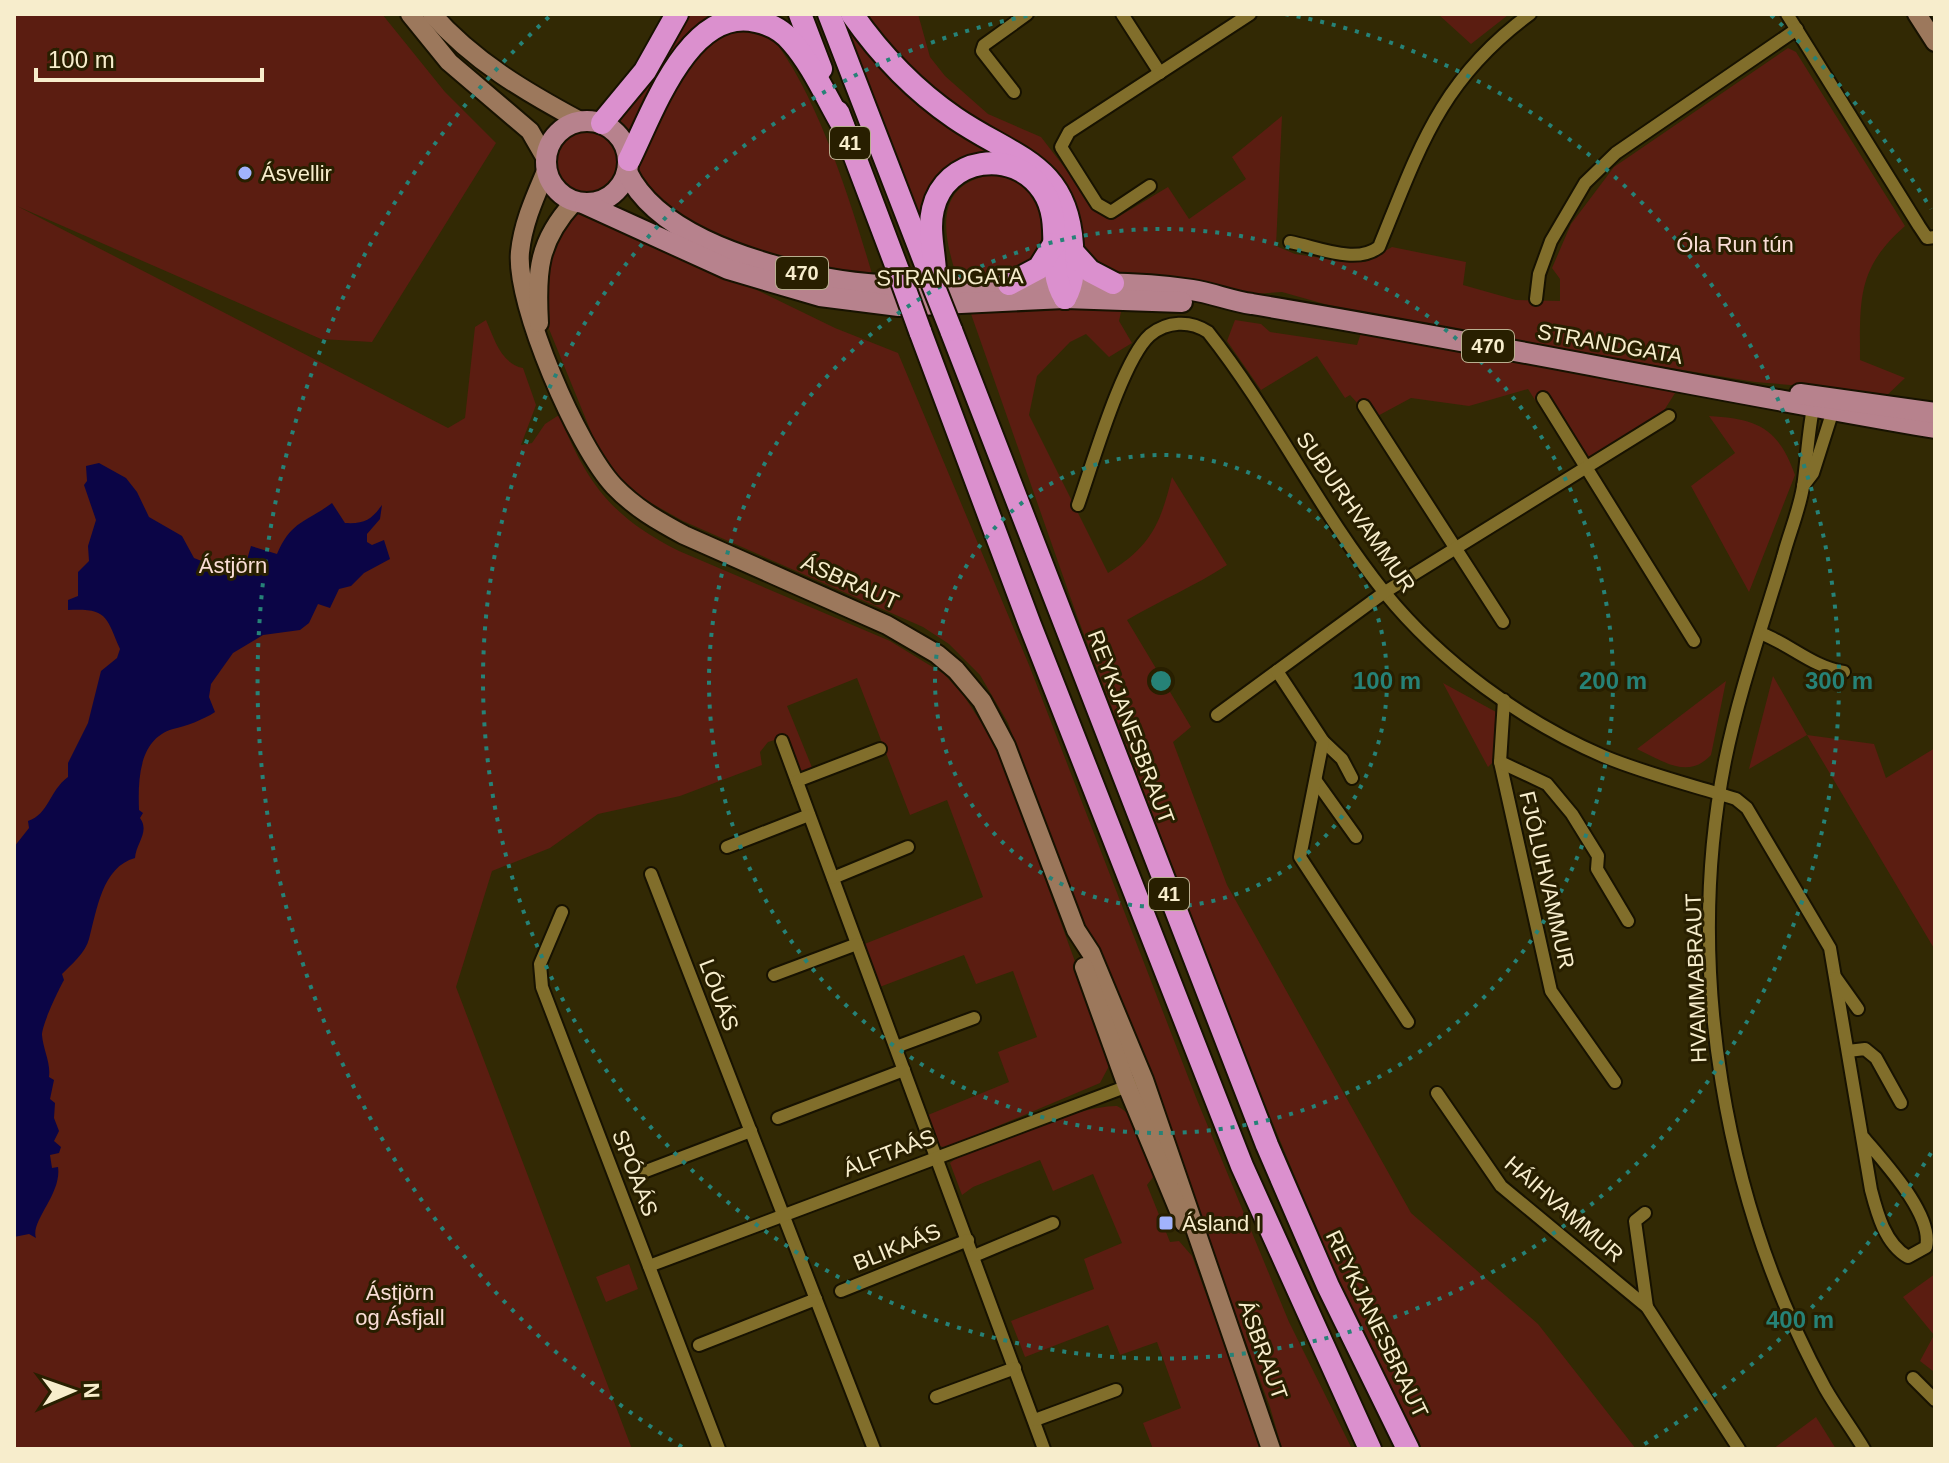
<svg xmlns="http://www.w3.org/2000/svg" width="1949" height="1463" font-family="Arial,sans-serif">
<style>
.green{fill:#5b1d11}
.water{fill:#0b0546}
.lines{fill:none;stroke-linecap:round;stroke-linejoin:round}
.street-casing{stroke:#171201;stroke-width:16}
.secondary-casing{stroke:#171201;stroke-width:22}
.primary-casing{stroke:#171201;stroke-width:24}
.highway-casing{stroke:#171201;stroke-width:26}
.street{stroke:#816e2b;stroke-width:12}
.secondary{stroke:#9c785c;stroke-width:18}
.primary{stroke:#b7828d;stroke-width:20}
.highway{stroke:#db90ce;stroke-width:22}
.highway-bridge-casing{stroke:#171201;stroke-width:26;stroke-linecap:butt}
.highway-bridge{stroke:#db90ce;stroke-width:22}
.ring{fill:none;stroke:#268277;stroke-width:4;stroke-dasharray:4 8}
.poi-dot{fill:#a1b3fd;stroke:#281f00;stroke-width:3}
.labels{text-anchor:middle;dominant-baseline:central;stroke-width:6;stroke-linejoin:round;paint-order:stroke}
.shield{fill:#281f00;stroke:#b9af8f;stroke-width:2}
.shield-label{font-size:20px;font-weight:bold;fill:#f7edcc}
.poi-label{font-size:22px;fill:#f7edcc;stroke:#281f00;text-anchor:start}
.park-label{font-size:22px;fill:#faddd6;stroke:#281f00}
.street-label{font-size:22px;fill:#f7edcc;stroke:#281f00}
.centre{fill:#268277;stroke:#281f00;stroke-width:4}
.ring-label{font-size:24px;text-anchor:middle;font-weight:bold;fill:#268277;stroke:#281f00;stroke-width:6;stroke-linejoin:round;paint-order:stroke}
</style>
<rect width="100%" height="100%" fill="#322904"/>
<g class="green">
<path d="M14,14H382L445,92L496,143L372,342L321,339L17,206L448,428L465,418L475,327L486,320C494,338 501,364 523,368L536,405L521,445L532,443L545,424L559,415C587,483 611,517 679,551L890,641L944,674L964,696L997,747L1109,1055V1066L1100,1083L946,1148L934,1144L923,1117L1009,1082L998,1052L1037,1037L1013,971L976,984L964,955L877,988L862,945L983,897L947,800L910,815L857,678L787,706L813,770L799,775L785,737L768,742L760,752L762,765L680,796L598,814L550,848L492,871L456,987L632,1449H14Z"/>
<path d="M689,14H723L631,137L617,123Z"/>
<path d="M867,14H918L930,57L945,76L988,114L1041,137L1099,212L1118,217L1168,187L1189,219L1246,179L1232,157L1282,116L1276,246L1295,254L1349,262H1365L1392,247L1466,262L1463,285L1516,300L1560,301V279L1552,268L1571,224L1614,167L1788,48L1796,52L1905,226C1857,268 1860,299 1860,360L1905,378L1883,399L1839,389L1755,382L1562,350L1328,305L1282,292L1253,294L1120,278L1086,255L1070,192L1037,156L969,118L889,50Z"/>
<path d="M1438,14H1508V15L1471,44Z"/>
<path d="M847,30L890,78L981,142L1007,154L973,159L922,234Z"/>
<path d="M733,31L770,35C818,94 851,203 873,277C824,270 649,230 639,174C634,153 657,125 666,107C682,75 698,43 733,31Z"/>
<circle cx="588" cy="163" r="33"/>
<path d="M997,174C1043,190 1051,215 1036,259L1002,278L958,280C942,233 932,182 997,174Z"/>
<path d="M581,209L593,210L835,328L898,353L1029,665L1197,1100L1289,1322L1352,1449H1282L1270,1407L1125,1017L1072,898L1008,723L980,675L949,644L923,627L683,521L644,499L618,476L594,439L549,329L544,305V265L569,213Z"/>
<path d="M1123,303L1119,321L1132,343L1109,357L1086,334L1070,342L1037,376L1029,415L1108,573C1151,546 1160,525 1172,477L1227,565C1195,586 1161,600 1127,620L1191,727L1173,742L1227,885L1411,1213L1538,1324L1636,1449H1422L1338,1281L1241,1046L1077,616L970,311Z"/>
<path d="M1235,320L1261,324L1270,332L1357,345L1361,333L1677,390L1656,423L1578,467L1528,389L1469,406L1411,398L1372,419L1350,395L1345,398L1317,356L1261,390L1227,341Z"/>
<path d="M1709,416C1757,419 1778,427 1795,475L1749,592L1691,486L1735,453Z"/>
<path d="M1773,676L1807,735L1874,744L1886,778L1935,748V950L1807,735L1749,769Z"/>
<path d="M1726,681L1711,755C1688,780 1663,761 1637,749Z"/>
<path d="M1443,683L1496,712L1494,761L1488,767Z"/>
<path d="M1117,1106C1141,1118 1150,1151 1154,1176L1147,1185L1170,1242L1179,1241L1192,1256L1263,1449H1153L1143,1423L1181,1408L1157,1342L1120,1355L1108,1325L1025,1357L1011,1321L1094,1289L1084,1259L1122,1243L1093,1174L1053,1191L1040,1160L973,1187L962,1195L950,1163C975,1142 1085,1105 1117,1106Z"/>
<path d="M629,1264L638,1289L606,1302L596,1277Z"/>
<path d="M1935,1274V1366L1933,1371L1920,1361L1934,1335L1903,1297Z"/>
<path d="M1816,1417L1836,1449H1773Z"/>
</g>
<path class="water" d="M99,463L126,478L137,492L149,517L182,536L194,558C209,564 223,571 238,567L239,562L246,563L251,546L277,554C291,521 305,523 332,503L345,523C365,524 371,520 382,505L380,519L367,534V542L372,545L384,540L390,559L364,573L351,586L339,589L330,608L318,604L309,623L300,630L263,635L233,653L211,684L209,697L215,712C203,720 186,726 173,729C138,739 138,782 139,810L143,813L140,818C150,832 136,843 135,858C102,867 97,910 89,939C86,952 71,965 62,974L64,980C59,989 42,1024 42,1035C43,1049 51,1063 49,1077L54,1080L50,1099L55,1103L54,1118L59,1131L54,1141L61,1147L59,1153L50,1155L52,1168L58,1167C62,1194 30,1221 36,1238L29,1234L14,1237V847L29,828L28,821C49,814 49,791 68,777V763L88,723L101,671L117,658L120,649C106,617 108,608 68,610V600L78,596V572L89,561L88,546L96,520L84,485L87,481L86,466Z"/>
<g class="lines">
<defs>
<g id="street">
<path d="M1122,14L1160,73"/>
<path d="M1787,14L1919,226L1927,238L1935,237"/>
<path d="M1014,92L982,51L984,45L1027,14"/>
<path d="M1150,186L1111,212L1097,204L1061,147L1069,132L1250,14"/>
<path d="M1290,242C1317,247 1356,265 1379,247C1419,149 1440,80 1530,14"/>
<path d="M1536,299L1539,274L1551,241L1585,183L1616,153L1797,29"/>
<path d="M1543,398L1694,641"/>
<path d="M1814,403C1808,431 1807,460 1803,487C1799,511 1789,534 1783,557C1763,624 1739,692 1725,761C1684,968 1724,1203 1825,1388C1837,1409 1852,1429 1864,1449"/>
<path d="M1364,406L1503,622"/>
<path d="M1803,486L1813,473L1835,404"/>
<path d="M1078,505C1092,466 1122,360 1150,335C1167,321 1190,320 1208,332C1273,414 1319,511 1385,593C1441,662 1522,721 1603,756C1646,774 1692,785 1736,799L1747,808L1830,948L1871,1190C1877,1213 1885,1244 1908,1257L1926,1247C1934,1215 1883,1161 1863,1137"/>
<path d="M1760,633C1790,644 1812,667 1844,672"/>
<path d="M1504,700L1500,762L1551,991L1615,1082"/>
<path d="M1217,715L1277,671"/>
<path d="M782,741L1044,1449"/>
<path d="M1323,741L1342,759L1352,778"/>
<path d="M1500,762L1547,784L1572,814L1598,856L1597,869L1628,921"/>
<path d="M797,781L880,749"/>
<path d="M1316,781L1356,837"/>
<path d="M727,847L809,815"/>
<path d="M651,874L874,1449"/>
<path d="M833,878L908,847"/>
<path d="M562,912L540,964L542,987L719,1449"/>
<path d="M774,975L857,944"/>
<path d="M1836,978L1858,1009"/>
<path d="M1408,1022L1300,857L1323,741L1277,671L1385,592L1669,416"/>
<path d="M896,1047L974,1018"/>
<path d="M1848,1051L1865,1049L1876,1058L1901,1103"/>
<path d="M1437,1093L1501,1186L1647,1307L1739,1449"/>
<path d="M778,1118L904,1070"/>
<path d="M638,1174L751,1131"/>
<path d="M1645,1213L1635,1221L1647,1307"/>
<path d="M974,1256L1053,1223"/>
<path d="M649,1266L1133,1084"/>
<path d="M841,1291L968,1240"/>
<path d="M699,1345L816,1299"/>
<path d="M1913,1378L1935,1400"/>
<path d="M936,1397L1015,1368"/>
<path d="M1035,1420L1116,1390"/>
</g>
<g id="secondary">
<path d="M410,14L449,62L530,131L545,157"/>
<path d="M432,14C473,61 526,92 580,121"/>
<path d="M1917,14L1935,42"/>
<path d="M546,171C535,197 523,223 520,252C515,304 578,448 614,486C635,508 658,521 684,535L887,625L937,654L956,670L982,701L1006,746L1076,930L1091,953L1144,1080L1271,1449"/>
<path d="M539,323C536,271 538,241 574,202"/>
<path d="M1084,967L1127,1086L1184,1223"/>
</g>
<g id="primary">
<circle cx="587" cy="162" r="41"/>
<path d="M627,172C656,232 744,259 805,274C932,304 1063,270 1192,290C1212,293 1231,301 1252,304C1480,342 1707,389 1935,428"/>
<path d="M585,204L728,269L820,296L899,306L1065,298L1182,302"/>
<path d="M1800,394L1935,413"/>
</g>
<g id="highway">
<path d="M800,14L821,69"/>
<path d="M829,14L928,270"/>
<path d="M852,14C880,54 914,90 955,118C1013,158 1067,163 1072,245C1073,266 1075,280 1065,298"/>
<path d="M838,112L899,273"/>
<path d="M602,123L645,71L677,14"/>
<path d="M629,160C652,114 689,5 756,21C770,24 783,31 792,42C813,66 827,99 843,126"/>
<path d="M1072,251L1090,271L1113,283"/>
<path d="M935,271C934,251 928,229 933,209C945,157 1014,147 1043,191C1065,224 1044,265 1065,298"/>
<path d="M1009,284L1039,268L1054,244"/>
<path d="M951,330L1267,1145L1328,1286L1408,1449"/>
<path d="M920,331L1030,625L1242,1166L1370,1449"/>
</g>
</defs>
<use href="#street" class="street-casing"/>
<use href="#secondary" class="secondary-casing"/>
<use href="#primary" class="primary-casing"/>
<use href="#highway" class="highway-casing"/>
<use href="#street" class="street"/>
<use href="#secondary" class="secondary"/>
<use href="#primary" class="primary"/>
<use href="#highway" class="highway"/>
<defs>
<g id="highway-bridge">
<path d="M928,272L951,330"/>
<path d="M899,273L920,331"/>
</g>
</defs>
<use href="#highway-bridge" class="highway-bridge-casing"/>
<use href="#highway-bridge" class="highway-bridge"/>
</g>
<g class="ring">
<circle cx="1161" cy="681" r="226"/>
<circle cx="1161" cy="681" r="452"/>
<path d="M1285 14A678 678 0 1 1 1037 14"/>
<path d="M1931 1153A903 903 0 0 1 1640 1447M682 1447A903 903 0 0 1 551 15M1771 15A903 903 0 0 1 1931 209"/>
</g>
<g class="poi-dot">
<circle cx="245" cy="173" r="8"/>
<rect x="1158" y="1215" width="16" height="16" rx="4"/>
</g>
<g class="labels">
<g class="shield">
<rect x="830" y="127" width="40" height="32" rx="6"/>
<rect x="776" y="257" width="52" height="32" rx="6"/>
<rect x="1462" y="330" width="52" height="32" rx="6"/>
<rect x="1149" y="878" width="40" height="32" rx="6"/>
</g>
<g class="shield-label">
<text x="850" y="143">41</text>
<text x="802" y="273">470</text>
<text x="1488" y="346">470</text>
<text x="1169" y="894">41</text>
</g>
<g class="poi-label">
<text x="261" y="173">Ásvellir</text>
<text x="1182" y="1223">Ásland I</text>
</g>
<g class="park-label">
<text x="1735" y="244">Óla Run tún</text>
<text x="233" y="565">Ástjörn</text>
<text x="400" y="1292">Ástjörn<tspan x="400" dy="25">og Ásfjall</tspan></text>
</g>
<g class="street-label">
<text transform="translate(950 277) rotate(-1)">STRANDGATA</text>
<text transform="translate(1610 344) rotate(10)">STRANDGATA</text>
<text transform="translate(1356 512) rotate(55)">SUÐURHVAMMUR</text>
<text transform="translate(850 582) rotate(24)">ÁSBRAUT</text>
<text transform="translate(1131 727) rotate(69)">REYKJANESBRAUT</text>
<text transform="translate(1547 880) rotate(77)">FJÓLUHVAMMUR</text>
<text transform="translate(1696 978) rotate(-92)">HVAMMABRAUT</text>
<text transform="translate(719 995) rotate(69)">LÓUÁS</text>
<text transform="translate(889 1153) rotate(-21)">ÁLFTAÁS</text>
<text transform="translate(635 1173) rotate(69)">SPÓAÁS</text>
<text transform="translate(1564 1209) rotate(41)">HÁIHVAMMUR</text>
<text transform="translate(897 1247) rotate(-22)">BLIKAÁS</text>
<text transform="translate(1377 1324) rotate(64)">REYKJANESBRAUT</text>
<text transform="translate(1263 1350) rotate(70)">ÁSBRAUT</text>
</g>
</g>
<circle cx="1161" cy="681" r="12" class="centre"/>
<g class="ring-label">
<text x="1387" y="689">100 m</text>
<text x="1613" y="689">200 m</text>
<text x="1839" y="689">300 m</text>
<text x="1800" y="1328">400 m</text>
</g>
<rect width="1949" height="1463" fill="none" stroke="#f7edcc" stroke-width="32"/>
<g transform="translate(72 1391) rotate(88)" stroke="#281f00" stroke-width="6" paint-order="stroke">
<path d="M0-6L14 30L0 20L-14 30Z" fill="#f7edcc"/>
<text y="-12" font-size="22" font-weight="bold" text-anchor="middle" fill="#f7edcc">N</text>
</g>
<path d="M36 68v12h226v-12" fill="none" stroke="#f7edcc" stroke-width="4"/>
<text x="48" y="68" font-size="24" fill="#f7edcc" stroke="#281f00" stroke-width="6" paint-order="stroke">100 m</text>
</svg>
